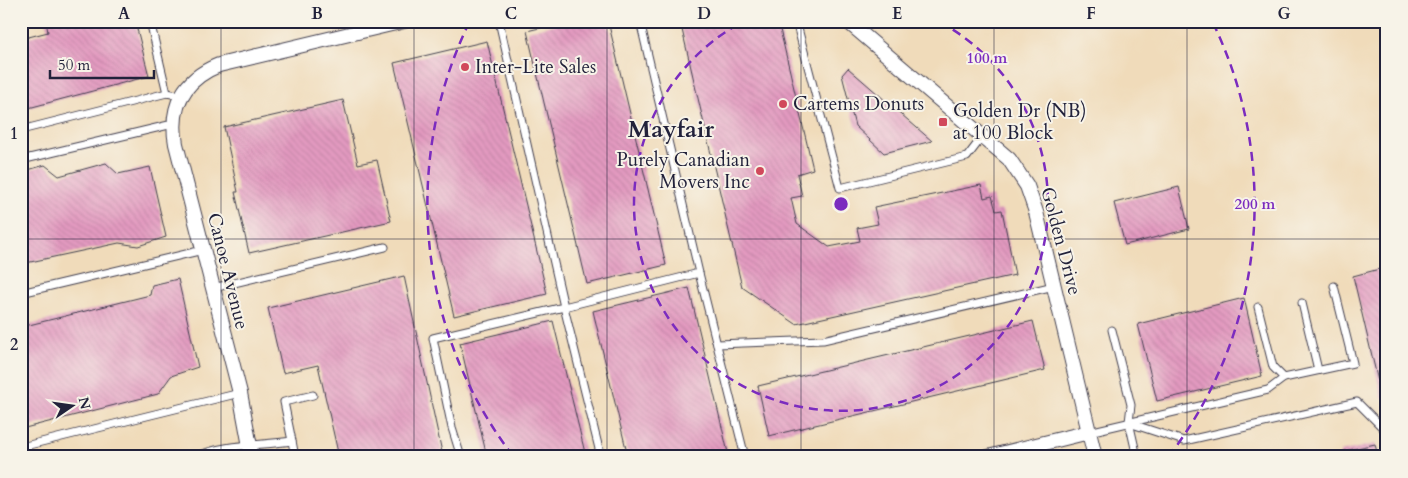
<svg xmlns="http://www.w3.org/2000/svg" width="1408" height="478" font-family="Cardo,serif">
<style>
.building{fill:url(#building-back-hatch)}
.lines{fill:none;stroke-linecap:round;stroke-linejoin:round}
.service-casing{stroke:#413e4e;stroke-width:9}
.minor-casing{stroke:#413e4e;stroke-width:16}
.service{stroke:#fff;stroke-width:7}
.minor{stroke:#fff;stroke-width:14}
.grid{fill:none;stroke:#22223b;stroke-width:1;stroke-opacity:0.55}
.ring{fill:none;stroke:#7b2cbf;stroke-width:2.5;stroke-dasharray:9 6}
.poi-dot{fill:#d1495b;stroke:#f7f3e8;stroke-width:2}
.labels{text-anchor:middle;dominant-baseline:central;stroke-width:4;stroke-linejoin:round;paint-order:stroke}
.poi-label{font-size:19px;fill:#22223b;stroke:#f7f3e8;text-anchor:start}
.street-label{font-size:19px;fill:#22223b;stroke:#f7f3e8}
.district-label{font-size:24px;font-weight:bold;fill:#22223b;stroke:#f7f3e8}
.centre{fill:#7b2cbf;stroke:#f7f3e8;stroke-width:2.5}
.ring-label{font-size:15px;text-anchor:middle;font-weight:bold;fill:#7b2cbf;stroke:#f7f3e8;stroke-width:4;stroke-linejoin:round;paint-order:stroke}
.neatline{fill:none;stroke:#22223b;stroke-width:2}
.grid-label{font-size:16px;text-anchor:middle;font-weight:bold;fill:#22223b}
</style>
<defs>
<pattern id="building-back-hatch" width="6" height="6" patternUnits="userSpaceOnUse" patternTransform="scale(1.25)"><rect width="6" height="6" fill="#e39ac0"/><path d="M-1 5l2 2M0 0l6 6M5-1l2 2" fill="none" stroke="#c284a6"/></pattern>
</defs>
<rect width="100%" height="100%" fill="#f7f3e8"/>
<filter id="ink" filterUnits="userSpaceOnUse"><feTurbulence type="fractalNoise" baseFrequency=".02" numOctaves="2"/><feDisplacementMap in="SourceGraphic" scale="10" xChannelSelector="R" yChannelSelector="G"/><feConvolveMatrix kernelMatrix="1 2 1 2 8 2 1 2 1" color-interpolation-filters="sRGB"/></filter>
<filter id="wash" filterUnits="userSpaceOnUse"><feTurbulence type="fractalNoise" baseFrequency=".0096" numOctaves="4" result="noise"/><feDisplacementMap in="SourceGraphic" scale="20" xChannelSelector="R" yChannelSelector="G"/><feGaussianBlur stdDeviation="1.12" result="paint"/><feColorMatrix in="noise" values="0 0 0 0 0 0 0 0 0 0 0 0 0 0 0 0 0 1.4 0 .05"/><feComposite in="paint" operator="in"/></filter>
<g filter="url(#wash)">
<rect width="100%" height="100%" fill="#f0dbba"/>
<g id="blocks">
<g class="building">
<path d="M46,21H135L149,76L21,110V39L48,32Z"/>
<path d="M568,21H608L666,265L587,284L527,31Z"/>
<path d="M680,21H778L813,169L797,174L802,196L791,198L797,224L829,247L860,241L857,228L878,224L874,207L981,185L984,198L992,196L996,211L1002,210L1015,275L796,324L742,287Z"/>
<path d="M487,41L547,294L454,316L394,63Z"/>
<path d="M848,68L932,141L884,153L855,126L842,75Z"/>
<path d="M343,100L358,164L377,160L391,221L249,253L235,192H238L224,127Z"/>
<path d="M106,163L118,174L150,167L166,237L138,246L119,243L21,264V172L45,165L59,176Z"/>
<path d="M1179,187L1189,229L1125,245L1114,203Z"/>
<path d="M1387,267V398H1382L1353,276Z"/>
<path d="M404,276L443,457H339L318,365L283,373L268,308Z"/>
<path d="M178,279L198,367L171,376L158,394L21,429V327L150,295L152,285Z"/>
<path d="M689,288L729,457H628L593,311Z"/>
<path d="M1244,298L1262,376L1157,401L1138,324Z"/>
<path d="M553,321L586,457H487L460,343Z"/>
<path d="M1033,321L1045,370L769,436L758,386Z"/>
<path d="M1375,444L1378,457H1340V452Z"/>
</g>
</g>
</g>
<g filter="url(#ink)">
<use href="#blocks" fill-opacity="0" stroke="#413e4e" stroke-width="1"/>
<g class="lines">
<defs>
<g id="service">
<path d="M150,21L167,93"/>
<path d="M640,21L699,273"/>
<path d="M796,21L840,188L967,157L983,136"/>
<path d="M21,130L167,93L182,96"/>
<path d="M21,160L173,124"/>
<path d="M213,288L385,247"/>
<path d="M21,293L203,250"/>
<path d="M1302,303L1318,370"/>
<path d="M1258,307L1273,367L1284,378"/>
<path d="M1112,330L1131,405L1129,422L1137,457"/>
<path d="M717,344L823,340L1054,286"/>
<path d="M1129,423L1184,441L1357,402L1387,432"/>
<path d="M1089,432L1268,390L1284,378L1353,363L1334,286"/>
<path d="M292,441L295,457"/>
<path d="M21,447L240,393"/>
<path d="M195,457C225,443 260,446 292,441L284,402L313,395"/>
<path d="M461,457L452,428L433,338L564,307L499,21"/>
<path d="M601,457L564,307L699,273L745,457"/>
</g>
<g id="minor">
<path d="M847,21L1009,159L1027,186L1036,212L1095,457"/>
<path d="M252,457L240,393L176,144C169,106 184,79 219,65L404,21"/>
<path d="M988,457L1089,432"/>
</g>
</defs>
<use href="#service" class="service-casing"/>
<use href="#minor" class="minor-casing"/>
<use href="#service" class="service"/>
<use href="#minor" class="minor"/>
</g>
</g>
<path class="grid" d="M221,21V457M414,21V457M607,21V457M801,21V457M994,21V457M1187,21V457M21,239H1387"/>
<g class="ring">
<path d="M940 22A207 207 0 1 1 742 22"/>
<path d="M513 456A414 414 0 0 1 469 23M1213 23A414 414 0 0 1 1169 456"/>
</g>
<g class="poi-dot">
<circle cx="465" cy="67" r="5"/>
<circle cx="783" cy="104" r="5"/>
<rect x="938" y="117" width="10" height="10" rx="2.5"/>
<circle cx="760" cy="171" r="5"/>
</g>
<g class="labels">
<g class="poi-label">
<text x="475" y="67">Inter-Lite Sales</text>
<text x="793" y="104">Cartems Donuts</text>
<text x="953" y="111">Golden Dr (NB)<tspan x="953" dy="22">at 100 Block</tspan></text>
<text x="750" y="160" text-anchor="end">Purely Canadian<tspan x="750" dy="22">Movers Inc</tspan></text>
</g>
<g class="street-label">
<text transform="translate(1061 241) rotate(75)">Golden Drive</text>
<text transform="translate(228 271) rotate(76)">Canoe Avenue</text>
</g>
<g class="district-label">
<text x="671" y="129">Mayfair</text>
</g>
</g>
<circle cx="841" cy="204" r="8" class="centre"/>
<g class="ring-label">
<text x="987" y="63">100 m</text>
<text x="1255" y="209">200 m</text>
</g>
<rect width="1408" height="478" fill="none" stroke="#f7f3e8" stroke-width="55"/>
<g transform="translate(72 406) rotate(77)" stroke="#f7f3e8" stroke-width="4" paint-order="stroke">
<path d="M0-4L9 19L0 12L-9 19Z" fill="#22223b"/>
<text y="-8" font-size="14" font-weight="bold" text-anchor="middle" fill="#22223b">N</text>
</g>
<path d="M50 70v8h104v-8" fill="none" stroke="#22223b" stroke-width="2.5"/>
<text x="58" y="70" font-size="15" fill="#22223b" stroke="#f7f3e8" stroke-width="4" paint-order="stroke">50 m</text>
<rect x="28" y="28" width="1352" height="422" class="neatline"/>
<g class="grid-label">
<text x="124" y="19">A</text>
<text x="317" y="19">B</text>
<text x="511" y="19">C</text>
<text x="704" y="19">D</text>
<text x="897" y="19">E</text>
<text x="1091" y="19">F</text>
<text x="1284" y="19">G</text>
<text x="14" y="139">1</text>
<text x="14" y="350">2</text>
</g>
</svg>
